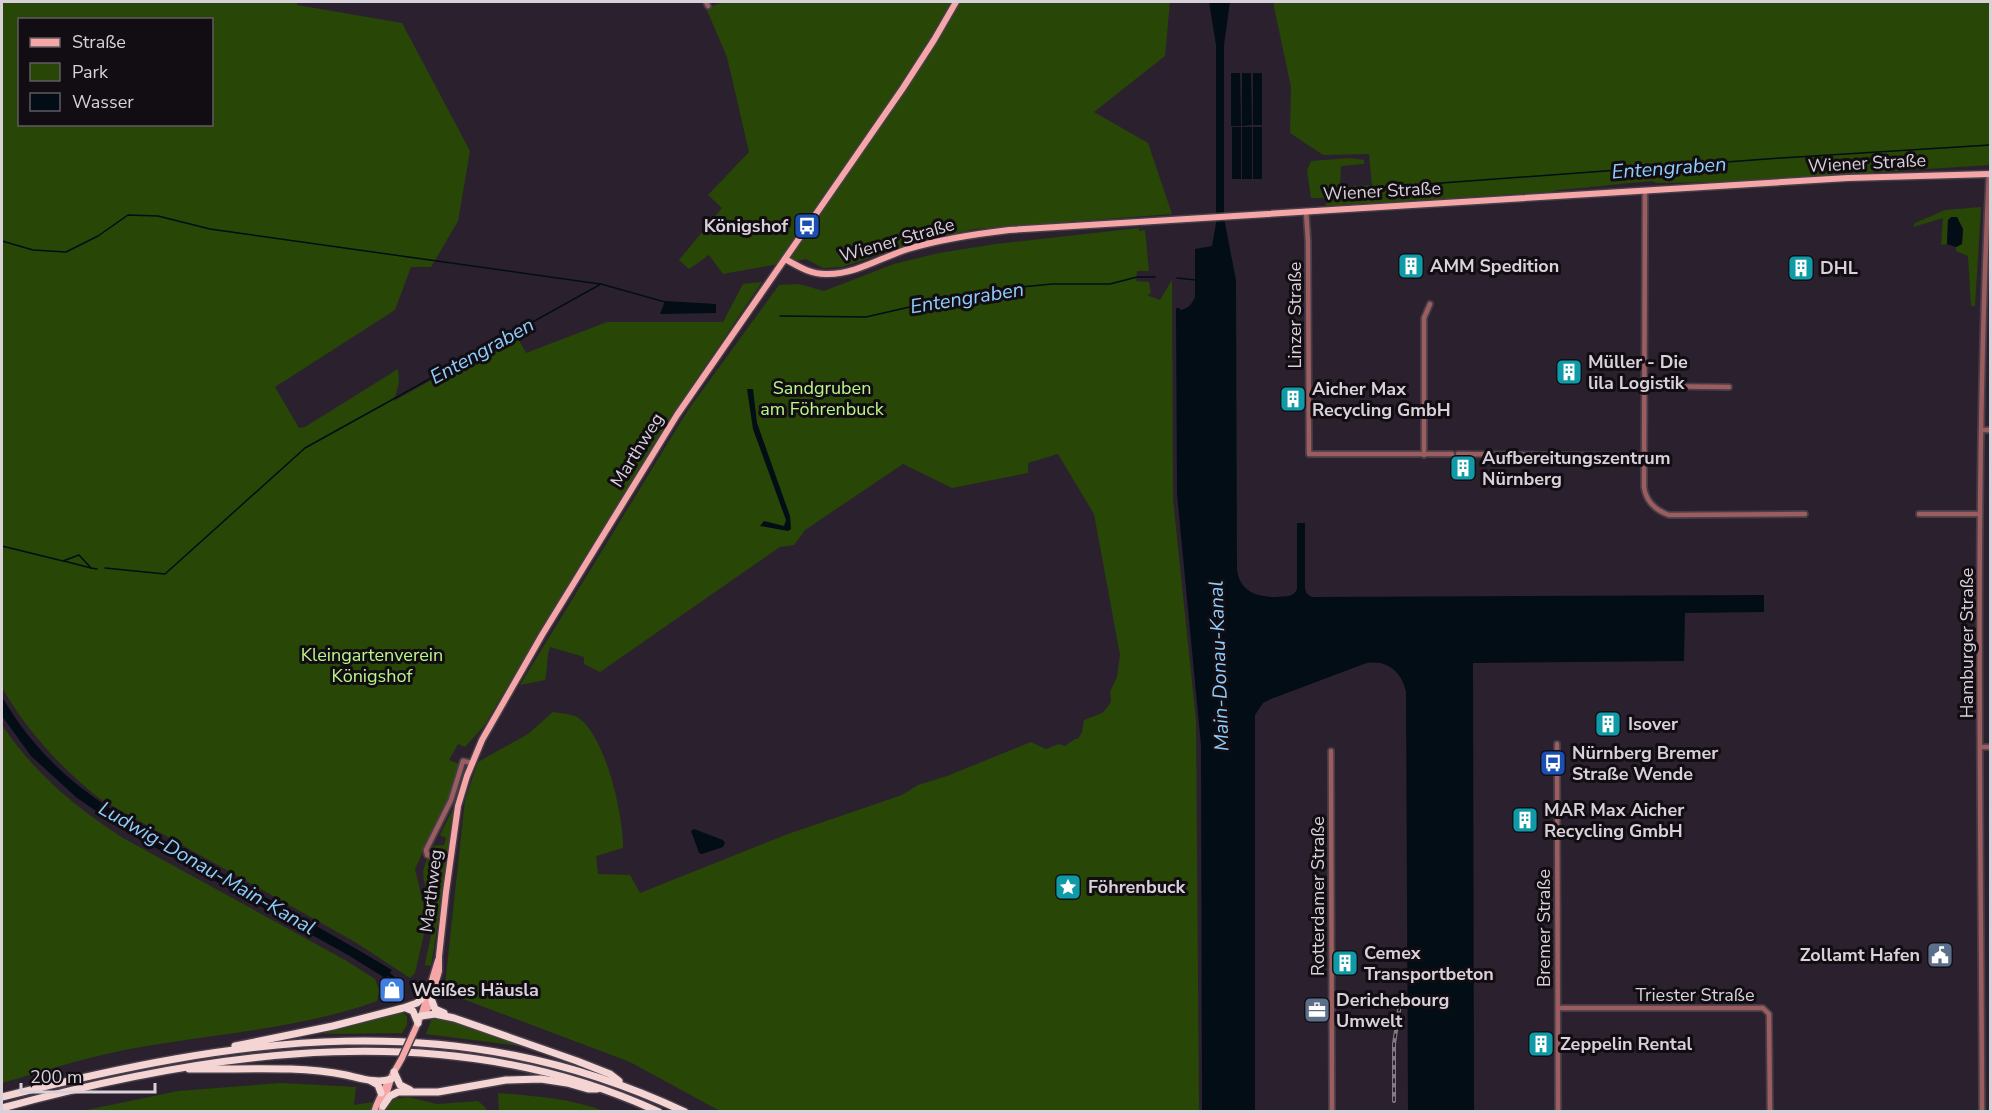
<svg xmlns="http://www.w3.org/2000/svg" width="1992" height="1113" font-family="'Nunito Sans',sans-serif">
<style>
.green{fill:#284606;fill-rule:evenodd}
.water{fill:#030d15}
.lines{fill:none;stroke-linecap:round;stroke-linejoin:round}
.stream{stroke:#030d15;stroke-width:1.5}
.minor-casing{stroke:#473d49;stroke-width:8}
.major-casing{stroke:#473d49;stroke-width:9}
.highway-casing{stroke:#473d49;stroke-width:10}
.minor{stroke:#9c5d5f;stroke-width:4.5}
.major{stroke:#f5a7a8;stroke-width:6}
.highway{stroke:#f5d4d4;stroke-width:7}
.rail-casing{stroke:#827a84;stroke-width:4}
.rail{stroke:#110d12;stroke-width:1.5;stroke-dasharray:4.5;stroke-linecap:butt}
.major-bridge-casing{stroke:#473d49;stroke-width:9;stroke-linecap:butt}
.major-bridge{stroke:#f5a7a8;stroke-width:6}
.labels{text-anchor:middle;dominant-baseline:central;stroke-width:6;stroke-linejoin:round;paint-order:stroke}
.street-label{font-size:18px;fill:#d8d1d9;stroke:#110d12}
.poi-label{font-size:18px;font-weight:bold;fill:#d8d1d9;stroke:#110d12;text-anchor:start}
.park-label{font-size:18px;fill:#baf688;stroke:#110d12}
.water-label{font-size:20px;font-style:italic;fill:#8ecdfc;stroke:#110d12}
</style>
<rect width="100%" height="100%" fill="#2b212e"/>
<g class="green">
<path d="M2,2H297V5L402,23L470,151L458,221L431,267H411L395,310L275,387L299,428L305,427L398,369L399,383L394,401L515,333L526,353L607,322H723L743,284L762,282L694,383L542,628L484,726L465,747L458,744L449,760L459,764L449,795L415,869L425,911L426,925L415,973L410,978L355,942L100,799C60,767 28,732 2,688ZM20,20H212V124H20Z"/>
<path d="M724,2H1170L1165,56L1094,112L1148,143L1172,214L975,229L918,242L842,267L823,268L806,259L723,274L709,255L689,269L679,260L722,208L708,195L749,152L727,57L706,8Z"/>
<path d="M1273,2H1990V165L1724,182L1656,183L1653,181C1621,183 1590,188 1558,190L1552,192L1326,206L1325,198H1311L1307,170L1311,161L1350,158L1364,160V164L1341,166L1340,187L1372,185L1369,154L1323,155L1290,133L1291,87Z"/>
<path d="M1981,207L1975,306H1971L1968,256L1956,251V247L1962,244L1963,229L1957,218L1948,220L1947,244L1941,245L1943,218L1913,227L1915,223L1945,210Z"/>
<path d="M1139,228V231L1145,230L1149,271H1137L1136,281L1149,282L1151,293L1147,295L1160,300L1172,280L1173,499L1196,721L1199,1111H720L630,1062L463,999L444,994L465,800L478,762L528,734L553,712C559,713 569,714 575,716C605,730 624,818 623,848L596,856L598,874L630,875L640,893L788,834L902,795L918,785L947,776L1031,742L1046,749L1059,744L1065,746L1075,739H1078L1082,732L1084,720L1102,713L1108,707L1111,701L1110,692L1117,677L1120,655L1094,514L1058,454L1028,463V473L952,488L903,464L805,530L794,545L780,547L600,672L584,664V657L550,647C546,658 548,668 545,680L520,685L688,410L779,285L799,284L824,291L894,264L939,253L996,244Z"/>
<path d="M2,725C34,773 75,807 123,838L345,960L375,979L379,990L377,1001C301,1029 210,1034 130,1049C87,1057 44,1071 2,1083Z"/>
<path d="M453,809L456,810L431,966L425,965C427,951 435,926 433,913C428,879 414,882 433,846L444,845L446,838L440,835Z"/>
<path d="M402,1012L407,1016V1025L402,1033L323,1034Z"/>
<path d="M432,1018L450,1021L528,1047L426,1034Z"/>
<path d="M281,1083L356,1087L354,1105L408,1097L437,1104L478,1101L485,1107L487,1111L77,1112L178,1091Z"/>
<path d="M498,1093C534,1096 569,1098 604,1111H499Z"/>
</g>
<g class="water">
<path d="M1209,2H1230L1224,45V218L1236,280L1237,570C1240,591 1256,597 1276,597C1285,596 1293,598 1297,589V523H1305V589L1307,594L1312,597L1764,595V612L1685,613L1684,661L1473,663L1474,1111H1408L1406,692C1402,671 1385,658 1364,664L1271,699L1263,703L1255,715V1111H1202L1201,745L1177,494L1176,308H1180V310C1188,309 1192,304 1195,297V249L1212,246L1216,223V45Z"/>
<path d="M1231,73H1240L1241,126H1231Z"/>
<path d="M1242,73H1251L1252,125L1242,126Z"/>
<rect x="1253" y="73" width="9" height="52"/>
<rect x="1232" y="127" width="9" height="52"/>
<rect x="1242" y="127" width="10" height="52"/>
<rect x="1253" y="127" width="9" height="52"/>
<path d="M1951,217H1957L1963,229L1962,244L1956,247L1947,244L1948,220Z"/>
<path d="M665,301L716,304V313L660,314Z"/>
<path d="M747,389H753L757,423L790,516L791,529L788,531L760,526L764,521L784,526L786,520L753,429Z"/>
<path d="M2,697C53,783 118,815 202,862C253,890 303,918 353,947L392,970L390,973L404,985L402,987L388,976L385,978L348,955L127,832L77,798L31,756L2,716Z"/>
<path d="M694,829L723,840L725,843L723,847L702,854L699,853L691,831Z"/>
</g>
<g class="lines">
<g class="stream">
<path d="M1347,190L1781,158L1990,145"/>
<path d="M2,241L33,250L66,252L98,236L128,215L158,216L210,229L600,284"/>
<path d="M1177,278L1196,280"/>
<path d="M780,316L866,317L979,291L1052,284H1110L1137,277H1155"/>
<path d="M2,546L63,561L79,555L91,568L97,569"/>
<path d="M64,561L91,568"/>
<path d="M105,568L165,574L305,448L601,284L665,302"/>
</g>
<defs>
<g id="minor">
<path d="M706,2L708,6"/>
<path d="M1645,190L1644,487C1646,502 1655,510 1669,515L1805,514"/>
<path d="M1306,211L1308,241L1309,454H1452"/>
<path d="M1644,386L1729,387"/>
<path d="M1981,430H1990"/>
<path d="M1458,454L1644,456"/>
<path d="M1424,455V318L1430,304"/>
<path d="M1919,514H1980"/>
<path d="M1557,744L1558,1112"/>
<path d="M1981,747H1990"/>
<path d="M1331,751L1332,1112"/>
<path d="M450,858L427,855L426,850L451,800L463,761L472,763"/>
<path d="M1558,1008H1763L1769,1014L1770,1112"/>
<path d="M1982,1112C1981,799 1974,486 1989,174"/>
</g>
<g id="major">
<path d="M785,259C799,267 812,275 828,274C856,274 882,257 908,249C941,239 975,234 1009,230L1848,178L1990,174"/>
<path d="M421,1016L429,1007L439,971V956L446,892L458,806L467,776L482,740L542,635L677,415L903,88L934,40L956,2"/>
<path d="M413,1034L421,1016L438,960"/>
<path d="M374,1112C380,1092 392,1077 402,1058"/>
<path d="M381,1112L391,1079"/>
</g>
<g id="highway">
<path d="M432,1001L435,1009L444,1013"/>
<path d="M406,1008L413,1011L418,1023"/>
<path d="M421,1016L435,1014L454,1018L577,1061L610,1074L619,1081"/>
<path d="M235,1046L333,1026L403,1008L417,1003L427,993"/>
<path d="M189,1069C242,1070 294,1065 346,1075C360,1078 377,1084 391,1079"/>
<path d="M394,1072L400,1085L410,1090"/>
<path d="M371,1081L378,1085L381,1093"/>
<path d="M2,1097C240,1037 453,1003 685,1112"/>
<path d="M383,1106L390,1096L398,1092H438L506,1080L541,1079L567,1083L588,1089H597"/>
<path d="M2,1108C216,1050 451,1015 659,1112"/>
</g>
</defs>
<use href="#minor" class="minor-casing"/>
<use href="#major" class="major-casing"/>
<use href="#highway" class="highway-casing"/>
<use href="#minor" class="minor"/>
<use href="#major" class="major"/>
<use href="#highway" class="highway"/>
<defs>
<path id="rail" d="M1394,1101V1044L1401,997"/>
</defs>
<use href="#rail" class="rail-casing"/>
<use href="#rail" class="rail"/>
<defs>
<path id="major-bridge" d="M402,1058L413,1034"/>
</defs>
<use href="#major-bridge" class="major-bridge-casing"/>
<use href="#major-bridge" class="major-bridge"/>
</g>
<defs>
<symbol id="bus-square" viewBox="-11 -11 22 22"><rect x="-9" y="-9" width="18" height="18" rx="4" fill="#1a4fb4" stroke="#110d12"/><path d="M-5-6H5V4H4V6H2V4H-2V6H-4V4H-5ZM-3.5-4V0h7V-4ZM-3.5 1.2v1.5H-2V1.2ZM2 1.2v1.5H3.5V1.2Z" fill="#fff"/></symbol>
<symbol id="building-square" viewBox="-11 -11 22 22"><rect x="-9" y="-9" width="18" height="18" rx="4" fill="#0f9aa8" stroke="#110d12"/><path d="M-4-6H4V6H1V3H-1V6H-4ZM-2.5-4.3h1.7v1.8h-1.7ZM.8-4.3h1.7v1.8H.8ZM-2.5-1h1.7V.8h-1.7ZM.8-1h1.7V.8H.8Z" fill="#fff"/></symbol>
<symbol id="sight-square" viewBox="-11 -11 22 22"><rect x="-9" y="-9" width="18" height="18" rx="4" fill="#0f9aa8" stroke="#110d12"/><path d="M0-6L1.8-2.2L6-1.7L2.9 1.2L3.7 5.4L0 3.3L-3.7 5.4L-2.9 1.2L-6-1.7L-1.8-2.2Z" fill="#fff"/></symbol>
<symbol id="civic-square" viewBox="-11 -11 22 22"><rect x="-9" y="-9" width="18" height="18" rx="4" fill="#5c6f8a" stroke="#110d12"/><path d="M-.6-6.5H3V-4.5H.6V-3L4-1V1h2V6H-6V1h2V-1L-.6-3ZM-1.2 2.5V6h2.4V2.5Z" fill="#fff"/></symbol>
<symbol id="shop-square" viewBox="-11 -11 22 22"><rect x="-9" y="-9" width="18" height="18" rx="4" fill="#3f7fe0" stroke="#110d12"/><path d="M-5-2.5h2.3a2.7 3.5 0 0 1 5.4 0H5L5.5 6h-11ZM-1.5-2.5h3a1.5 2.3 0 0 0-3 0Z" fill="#fff"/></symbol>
<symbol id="office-square" viewBox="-11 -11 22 22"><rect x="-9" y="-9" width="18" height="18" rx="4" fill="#5c6f8a" stroke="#110d12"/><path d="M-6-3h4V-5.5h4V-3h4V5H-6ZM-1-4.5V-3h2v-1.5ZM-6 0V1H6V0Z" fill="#fff"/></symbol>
</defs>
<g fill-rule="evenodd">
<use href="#bus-square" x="792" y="211" width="30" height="30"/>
<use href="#building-square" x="1396" y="251" width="30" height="30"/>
<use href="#building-square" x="1786" y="253" width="30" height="30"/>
<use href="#building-square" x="1554" y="357" width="30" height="30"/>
<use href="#building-square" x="1278" y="384" width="30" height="30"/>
<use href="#building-square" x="1448" y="453" width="30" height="30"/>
<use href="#building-square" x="1593" y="709" width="30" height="30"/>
<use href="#bus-square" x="1538" y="748" width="30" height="30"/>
<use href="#building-square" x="1510" y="805" width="30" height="30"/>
<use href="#sight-square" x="1053" y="872" width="30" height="30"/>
<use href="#civic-square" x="1925" y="940" width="30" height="30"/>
<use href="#building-square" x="1330" y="948" width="30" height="30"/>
<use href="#shop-square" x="377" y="975" width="30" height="30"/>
<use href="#office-square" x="1302" y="995" width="30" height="30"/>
<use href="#building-square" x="1526" y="1029" width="30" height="30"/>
</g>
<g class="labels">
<g class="street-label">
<text transform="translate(1867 163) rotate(-3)">Wiener Straße</text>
<text transform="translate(1382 191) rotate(-3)">Wiener Straße</text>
<text transform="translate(897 240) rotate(-16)">Wiener Straße</text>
<text transform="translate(1295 315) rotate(-90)">Linzer Straße</text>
<text transform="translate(637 450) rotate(-58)">Marthweg</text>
<text transform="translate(1967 643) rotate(-90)">Hamburger Straße</text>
<text transform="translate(431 891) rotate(-83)">Marthweg</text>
<text transform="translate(1318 896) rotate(-90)">Rotterdamer Straße</text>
<text transform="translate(1544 928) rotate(-90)">Bremer Straße</text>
<text x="1695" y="995">Triester Straße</text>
</g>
<g class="poi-label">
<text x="788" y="226" text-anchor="end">Königshof</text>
<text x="1430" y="266">AMM Spedition</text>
<text x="1820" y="268">DHL</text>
<text x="1588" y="362">Müller - Die<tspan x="1588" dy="21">lila Logistik</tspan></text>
<text x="1312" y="389">Aicher Max<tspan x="1312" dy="21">Recycling GmbH</tspan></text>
<text x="1482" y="458">Aufbereitungszentrum<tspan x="1482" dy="21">Nürnberg</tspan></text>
<text x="1628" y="724">Isover</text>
<text x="1572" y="753">Nürnberg Bremer<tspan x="1572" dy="21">Straße Wende</tspan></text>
<text x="1544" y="810">MAR Max Aicher<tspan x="1544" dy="21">Recycling GmbH</tspan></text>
<text x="1088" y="887">Föhrenbuck</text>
<text x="1364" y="953">Cemex<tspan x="1364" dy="21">Transportbeton</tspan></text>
<text x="1920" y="955" text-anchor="end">Zollamt Hafen</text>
<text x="412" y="990">Weißes Häusla</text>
<text x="1336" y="1000">Derichebourg<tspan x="1336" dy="21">Umwelt</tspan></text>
<text x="1560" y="1044">Zeppelin Rental</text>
</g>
<g class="park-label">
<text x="822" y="388">Sandgruben<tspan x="822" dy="21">am Föhrenbuck</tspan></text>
<text x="372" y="655">Kleingartenverein<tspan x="372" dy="21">Königshof</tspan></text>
</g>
<g class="water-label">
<text transform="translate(1669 168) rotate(-4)">Entengraben</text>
<text transform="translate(967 298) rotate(-9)">Entengraben</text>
<text transform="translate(482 351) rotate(-29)">Entengraben</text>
<text transform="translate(1219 666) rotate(-92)">Main-Donau-Kanal</text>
<text transform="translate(207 868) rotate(30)">Ludwig-Donau-Main-Kanal</text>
</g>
</g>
<rect width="1992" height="1113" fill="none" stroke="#d8d1d9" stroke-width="6"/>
<rect x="18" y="18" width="195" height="108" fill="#110d12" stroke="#615b62" stroke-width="1.5"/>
<rect x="30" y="38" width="30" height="9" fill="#f5a7a8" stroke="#615b62" stroke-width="1.5"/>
<text x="72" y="48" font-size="18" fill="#d8d1d9">Straße</text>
<rect x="30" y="63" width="30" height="18" fill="#284606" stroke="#615b62" stroke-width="1.5"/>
<text x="72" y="78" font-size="18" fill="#d8d1d9">Park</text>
<rect x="30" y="93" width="30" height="18" fill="#030d15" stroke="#615b62" stroke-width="1.5"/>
<text x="72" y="108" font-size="18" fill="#d8d1d9">Wasser</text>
<path d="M21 1083v9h134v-9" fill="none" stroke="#d8d1d9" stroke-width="3"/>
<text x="30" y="1083" font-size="18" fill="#d8d1d9" stroke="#110d12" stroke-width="4.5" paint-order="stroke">200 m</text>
</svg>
